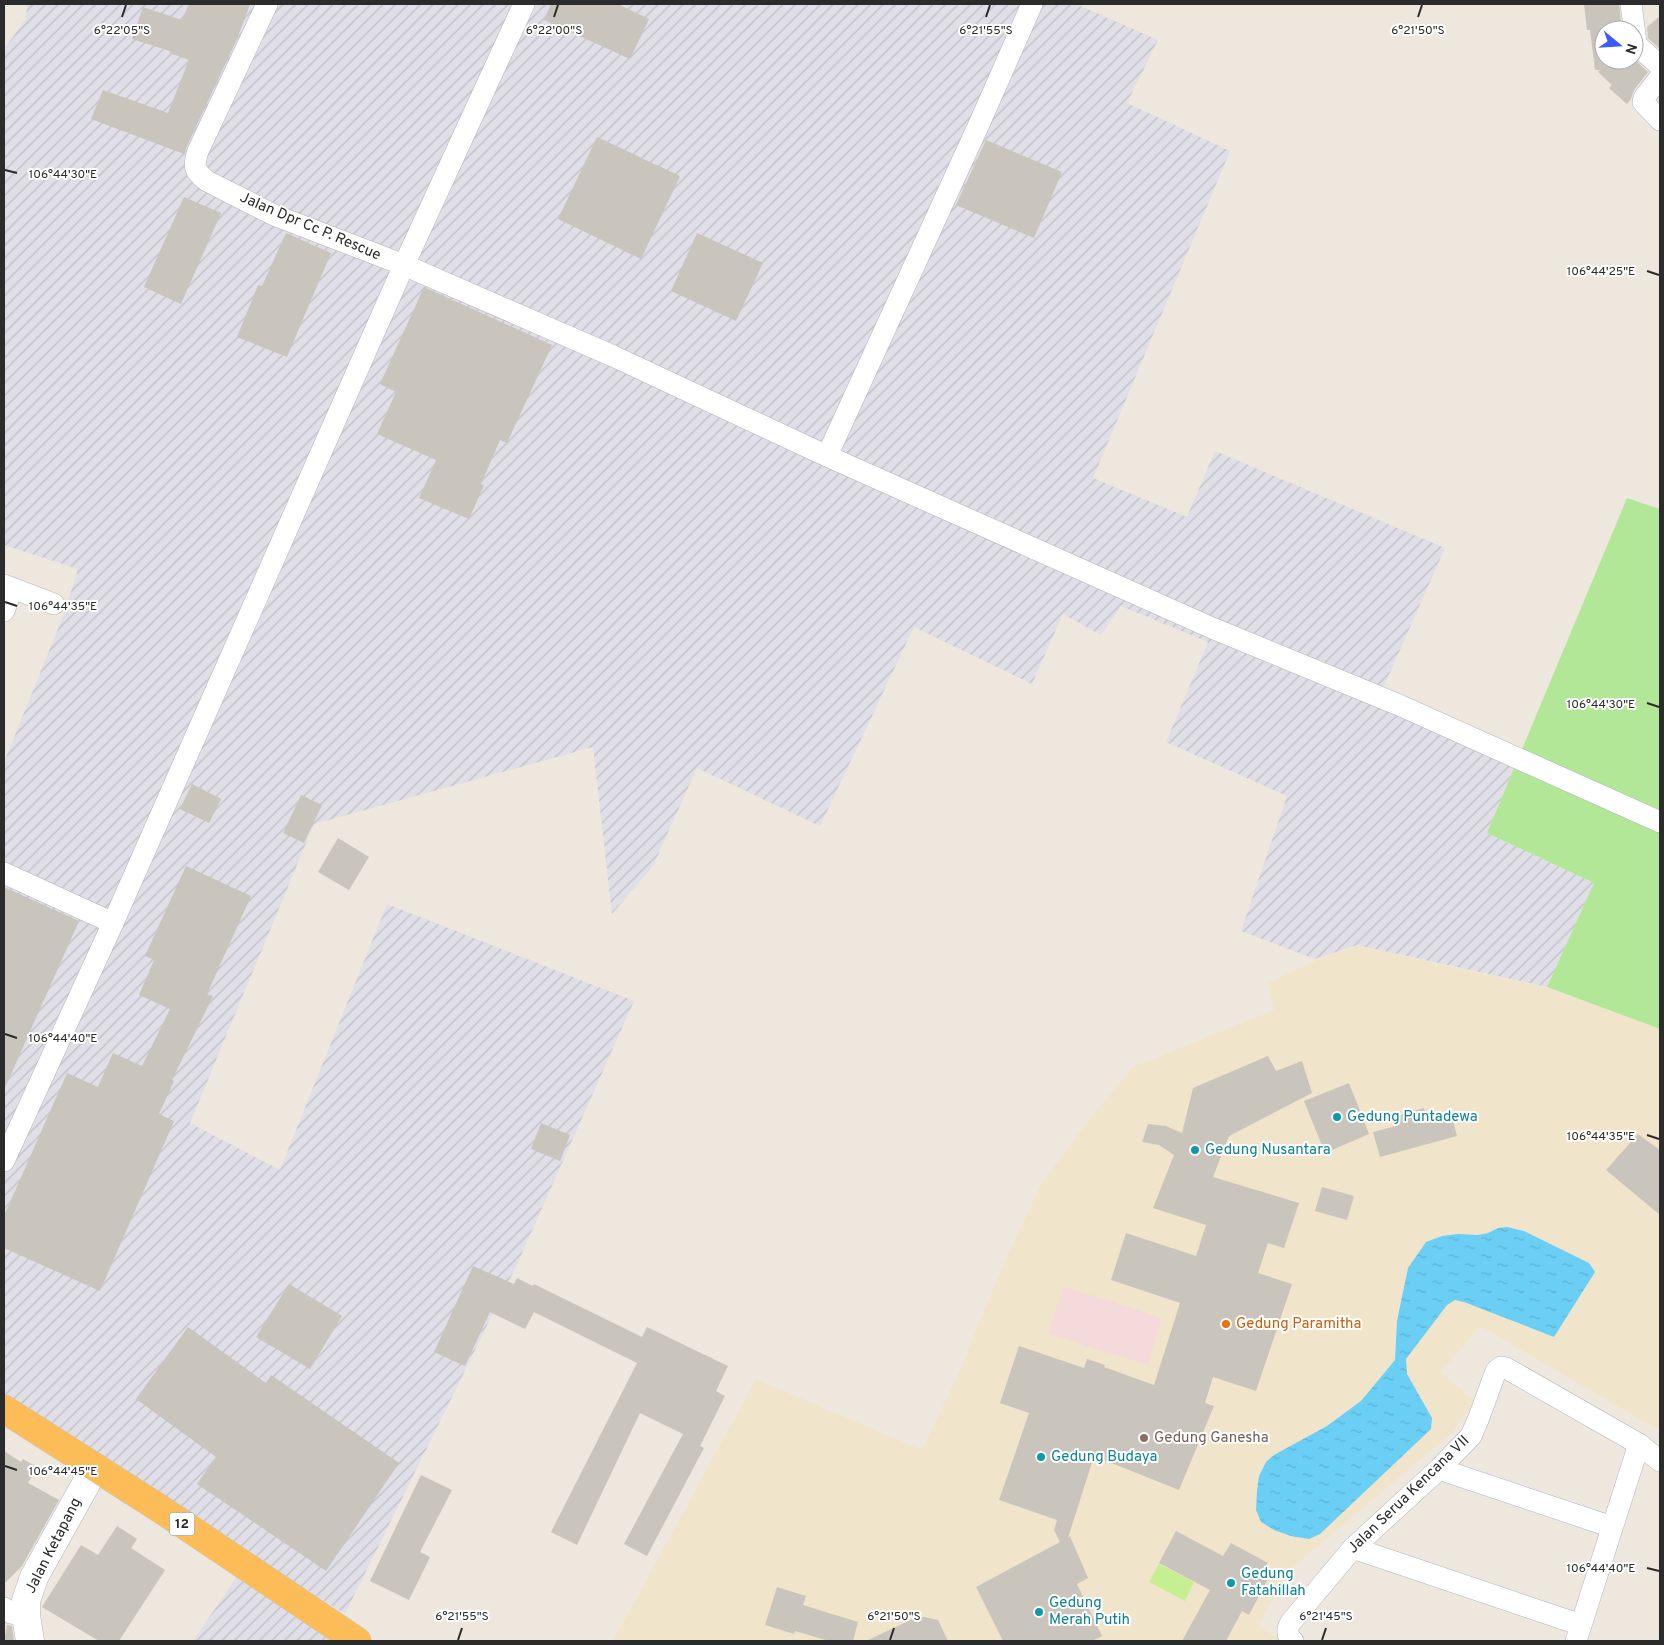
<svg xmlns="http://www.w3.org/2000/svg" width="1664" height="1645" font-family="Overpass,sans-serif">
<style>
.industrial{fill:url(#industrial-furrows)}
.education{fill:#f0e5cb}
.medical{fill:#f5dadb}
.grass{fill:#b1e796}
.pitch{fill:#c6ef92}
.water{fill:url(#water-ripples)}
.building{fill:#c9c4bc}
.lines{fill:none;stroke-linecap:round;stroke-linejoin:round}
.minor-casing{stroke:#b1b3c0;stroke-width:22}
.tertiary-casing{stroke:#b1b3c0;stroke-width:29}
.trunk-casing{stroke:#c8c8c8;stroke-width:29}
.minor{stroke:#fff;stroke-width:21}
.tertiary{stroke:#fff;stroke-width:28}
.trunk{stroke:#fcbc57;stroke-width:28}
.ticks{fill:none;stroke:#2b2b2b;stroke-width:2}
.culture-dot{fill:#0f9aa8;stroke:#fff;stroke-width:2}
.food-dot{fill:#e8710a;stroke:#fff;stroke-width:2}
.education-dot{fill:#8d6e63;stroke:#fff;stroke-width:2}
.labels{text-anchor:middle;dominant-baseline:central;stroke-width:4;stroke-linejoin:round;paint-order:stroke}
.shield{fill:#fff;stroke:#6b6b6b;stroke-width:1}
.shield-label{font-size:14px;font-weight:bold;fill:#2b2b2b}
.street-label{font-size:15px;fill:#2b2b2b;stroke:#fff}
.culture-label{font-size:15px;fill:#0d838f;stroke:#fff;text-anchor:start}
.food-label{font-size:15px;fill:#c56008;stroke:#fff;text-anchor:start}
.education-label{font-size:15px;fill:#785e54;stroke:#fff;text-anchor:start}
.ticks-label{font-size:12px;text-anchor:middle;fill:#2b2b2b;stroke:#fff;stroke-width:4;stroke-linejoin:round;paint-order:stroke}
</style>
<defs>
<pattern id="industrial-furrows" width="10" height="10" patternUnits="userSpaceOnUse" patternTransform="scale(1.25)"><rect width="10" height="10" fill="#e0dee6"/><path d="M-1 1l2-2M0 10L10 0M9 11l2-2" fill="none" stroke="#c0bfc5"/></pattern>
<pattern id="water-ripples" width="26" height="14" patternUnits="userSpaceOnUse" patternTransform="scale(1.25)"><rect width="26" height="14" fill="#6bcef5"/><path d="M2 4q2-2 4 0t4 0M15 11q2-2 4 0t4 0" fill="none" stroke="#5db1d2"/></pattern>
</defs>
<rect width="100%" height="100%" fill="#eee7dd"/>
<g class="industrial">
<path d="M27,4H1076L1158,40L1127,103L1230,151L1093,478L1187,517L1215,451L1445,548L1383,688L1522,750L1487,833L1594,883L1547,987L1357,945L1315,959L1241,931L1287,796L1166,742L1208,642L1121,606L1101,635L1063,614L1032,684L914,627L820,826L697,768L653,866L612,914L593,747L314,824L190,1123L280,1170L387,904L634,1001L514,1271L345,1614L4,1399V762L64,614L78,569L4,545V49L26,19Z"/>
<path d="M250,1557L373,1641H193Z"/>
</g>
<path class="education" d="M1357,946L1546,988L1660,1029V1431L1480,1326L1441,1372L1474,1401L1453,1432L1286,1573L1259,1627L1284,1641H613L756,1379L922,1450L960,1370L1003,1265L1043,1181L1095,1112L1133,1067L1274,1010L1268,983L1317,960Z"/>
<path class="medical" d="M1063,1286L1162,1318L1148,1365L1048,1334Z"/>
<path class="grass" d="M1627,498L1660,509V1029L1547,987L1594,883L1487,833Z"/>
<path class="pitch" d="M1159,1564L1194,1582L1185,1601L1149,1582Z"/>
<path class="water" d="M1507,1227L1524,1231L1589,1263L1595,1272L1554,1337L1464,1302L1455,1300L1447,1305L1406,1359L1407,1374L1432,1418L1431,1429L1320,1534L1309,1539L1291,1536L1274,1530L1261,1522L1256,1510L1257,1491L1259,1476L1266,1462L1274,1455L1327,1426L1361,1401L1395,1360L1397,1321L1408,1268L1426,1242L1442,1236L1458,1234L1478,1235L1488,1233L1498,1228Z"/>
<g class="building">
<path d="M189,4H250L237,39L187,146L184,154L91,119L103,90L168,113L189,60L170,53V51L132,39L143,7L182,20Z"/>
<path d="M551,4H618L649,19L630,59L544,20Z"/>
<path d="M1584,4H1619L1622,30H1604V66L1610,60L1634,59L1648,72L1634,90L1631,99L1627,104L1609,88L1612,85L1598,72L1600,70H1595L1590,30H1587Z"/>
<path d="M1660,16V49L1648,38L1647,27Z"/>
<path d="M597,137L680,176L641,259L558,219Z"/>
<path d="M986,140L1062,172L1034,238L956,205Z"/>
<path d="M184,197L221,213L181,304L144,287Z"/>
<path d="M286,233L331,253L287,357L237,337L258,285L262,286Z"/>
<path d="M697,233L763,263L736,321L671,291Z"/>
<path d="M424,287L552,345L507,443L500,440L481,484L484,485L469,519L419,498L436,460L377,434L396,392L380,384Z"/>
<path d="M192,784L221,799L209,823L180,809Z"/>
<path d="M301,795L322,805L304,843L283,833Z"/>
<path d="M338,838L369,857L349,890L318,872Z"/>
<path d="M186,866L251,896L207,994L213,996L172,1080L174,1081L159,1114L174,1121L100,1291L4,1248V1216L67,1073L98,1087L113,1053L142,1066L170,1009L139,995L154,960L145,956Z"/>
<path d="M4,887L79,921L4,1090Z"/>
<path d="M1268,1056L1276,1071L1302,1061L1312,1093L1229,1136L1213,1177L1299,1203L1284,1248L1268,1243L1258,1273L1292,1284L1256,1391L1213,1377L1205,1403L1214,1406L1179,1490L1094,1456L1068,1538L1070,1536L1088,1578L1077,1584L1102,1636L1092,1641H1003L976,1587L1060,1542L1054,1530L1057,1520L999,1500L1029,1413L1000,1403L1019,1346L1084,1368L1087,1359L1105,1365L1104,1367L1154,1385L1180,1303L1111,1280L1126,1233L1196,1256L1206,1225L1153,1208L1174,1155L1159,1145L1142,1142L1148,1124L1166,1126L1182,1133L1193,1088Z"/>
<path d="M1349,1083L1369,1134L1325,1153L1304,1101Z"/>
<path d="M1424,1108L1426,1117L1450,1111L1457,1136L1380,1157L1373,1132L1396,1126L1393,1117Z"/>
<path d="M541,1123L570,1135L560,1161L531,1149Z"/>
<path d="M1638,1134L1660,1150V1215L1606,1170Z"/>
<path d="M1322,1187L1354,1196L1347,1220L1315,1211Z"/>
<path d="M473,1266L514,1284L517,1278L533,1286L534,1284L642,1337L647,1327L728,1366L716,1391L725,1396L700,1446L704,1448L647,1556L624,1544L683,1434L640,1413L577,1545L551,1532L637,1363L534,1312L525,1329L490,1312L465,1366L434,1352Z"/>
<path d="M289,1284L342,1316L310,1369L256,1337Z"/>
<path d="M188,1327L266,1383L271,1375L399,1463L326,1571L197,1484L216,1457L136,1399Z"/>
<path d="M4,1451L21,1462L23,1459L37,1467L28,1483L59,1500L22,1566L4,1584Z"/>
<path d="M421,1475L452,1490L420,1552L430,1557L409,1600L370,1581Z"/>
<path d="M117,1526L137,1539L131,1548L165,1570L119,1641H99L42,1607L81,1545L98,1555Z"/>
<path d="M1176,1531L1223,1556L1231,1543L1268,1563L1263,1571L1270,1575L1249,1615L1242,1611L1226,1641H1182L1210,1590L1159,1563Z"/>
<path d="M777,1587L806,1596L803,1605L858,1622L853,1641H829L795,1631L794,1634L765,1625Z"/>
<path d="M919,1616L938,1620L948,1641H866Z"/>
<path d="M7,1625L12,1626L14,1641H4Z"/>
</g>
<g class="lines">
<defs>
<g id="minor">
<path d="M267,4L198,151C193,167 194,171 207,181L274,215L404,265L613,356L827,456L1212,628L1399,705L1660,822"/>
<path d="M1631,4L1636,42L1638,46L1660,66"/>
<path d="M1660,77L1644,98L1643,102L1660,120"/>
<path d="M827,456L980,122L1032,4"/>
<path d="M4,585L54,604"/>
<path d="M4,611L12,589"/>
<path d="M4,873L113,923"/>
<path d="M4,1161L113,923L404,265L524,4"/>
<path d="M1439,1469L1612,1527"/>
<path d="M1353,1548L1581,1625"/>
<path d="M4,1608L11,1613L26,1615"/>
<path d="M1293,1641C1286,1636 1287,1628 1291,1622L1353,1548L1439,1469L1471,1436L1478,1420L1496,1371L1501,1367L1506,1368L1639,1444L1660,1461"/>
<path d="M1576,1641L1639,1444"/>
</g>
<path id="tertiary" d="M30,1641L26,1615V1601L34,1577L87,1482"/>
<path id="trunk" d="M4,1409L162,1510L357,1641"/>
</defs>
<use href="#minor" class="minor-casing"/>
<use href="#tertiary" class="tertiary-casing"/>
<use href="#trunk" class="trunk-casing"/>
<use href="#minor" class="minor"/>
<use href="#tertiary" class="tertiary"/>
<use href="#trunk" class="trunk"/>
</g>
<path class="ticks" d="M122,17L126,5M554,17L558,5M986,17L990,5M1418,17L1422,5M5,170L17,173M1647,271L1659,275M5,602L17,606M1647,703L1659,707M5,1034L17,1038M1647,1135L1659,1139M5,1466L17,1470M1647,1568L1659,1571M458,1640L462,1628M890,1640L894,1628M1322,1640L1326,1628"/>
<g class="culture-dot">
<circle cx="1337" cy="1117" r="5"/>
<circle cx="1195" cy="1150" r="5"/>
<circle cx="1041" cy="1457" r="5"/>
<circle cx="1231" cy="1583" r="5"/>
<circle cx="1039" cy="1612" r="5"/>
</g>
<circle class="food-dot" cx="1226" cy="1324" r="5"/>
<circle class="education-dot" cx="1144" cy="1438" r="5"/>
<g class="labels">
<rect class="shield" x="169.5" y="1512.5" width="25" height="23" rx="4"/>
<g class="shield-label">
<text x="182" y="1524">12</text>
</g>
<g class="street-label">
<text transform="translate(310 227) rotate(23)">Jalan Dpr Cc P. Rescue</text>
<text transform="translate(1409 1495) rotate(-44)">Jalan Serua Kencana VII</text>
<text transform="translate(54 1546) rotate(-63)">Jalan Ketapang</text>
</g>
<g class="culture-label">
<text x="1347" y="1117">Gedung Puntadewa</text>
<text x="1205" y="1150">Gedung Nusantara</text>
<text x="1051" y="1457">Gedung Budaya</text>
<text x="1241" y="1574">Gedung<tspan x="1241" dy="17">Fatahillah</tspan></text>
<text x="1049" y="1603">Gedung<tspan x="1049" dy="17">Merah Putih</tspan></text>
</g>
<g class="food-label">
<text x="1236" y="1324">Gedung Paramitha</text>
</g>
<g class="education-label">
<text x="1154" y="1438">Gedung Ganesha</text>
</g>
</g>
<g class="ticks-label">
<text x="122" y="34">6°22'05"S</text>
<text x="554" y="34">6°22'00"S</text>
<text x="986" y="34">6°21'55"S</text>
<text x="1418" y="34">6°21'50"S</text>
<text x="63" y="178">106°44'30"E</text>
<text x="1601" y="275">106°44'25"E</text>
<text x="63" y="610">106°44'35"E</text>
<text x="1601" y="708">106°44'30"E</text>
<text x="63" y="1042">106°44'40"E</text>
<text x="1601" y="1140">106°44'35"E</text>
<text x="63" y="1475">106°44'45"E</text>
<text x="1601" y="1572">106°44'40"E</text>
<text x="462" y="1620">6°21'55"S</text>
<text x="894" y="1620">6°21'50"S</text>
<text x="1326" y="1620">6°21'45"S</text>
</g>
<rect width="1664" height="1645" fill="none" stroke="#2b2b2b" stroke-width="10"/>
<g transform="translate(1619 45) rotate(108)"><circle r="24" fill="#ffffff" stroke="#aaaaaa"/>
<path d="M0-4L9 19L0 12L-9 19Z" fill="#395bff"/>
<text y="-8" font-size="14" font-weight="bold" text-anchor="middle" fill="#2b2b2b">N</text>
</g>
</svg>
